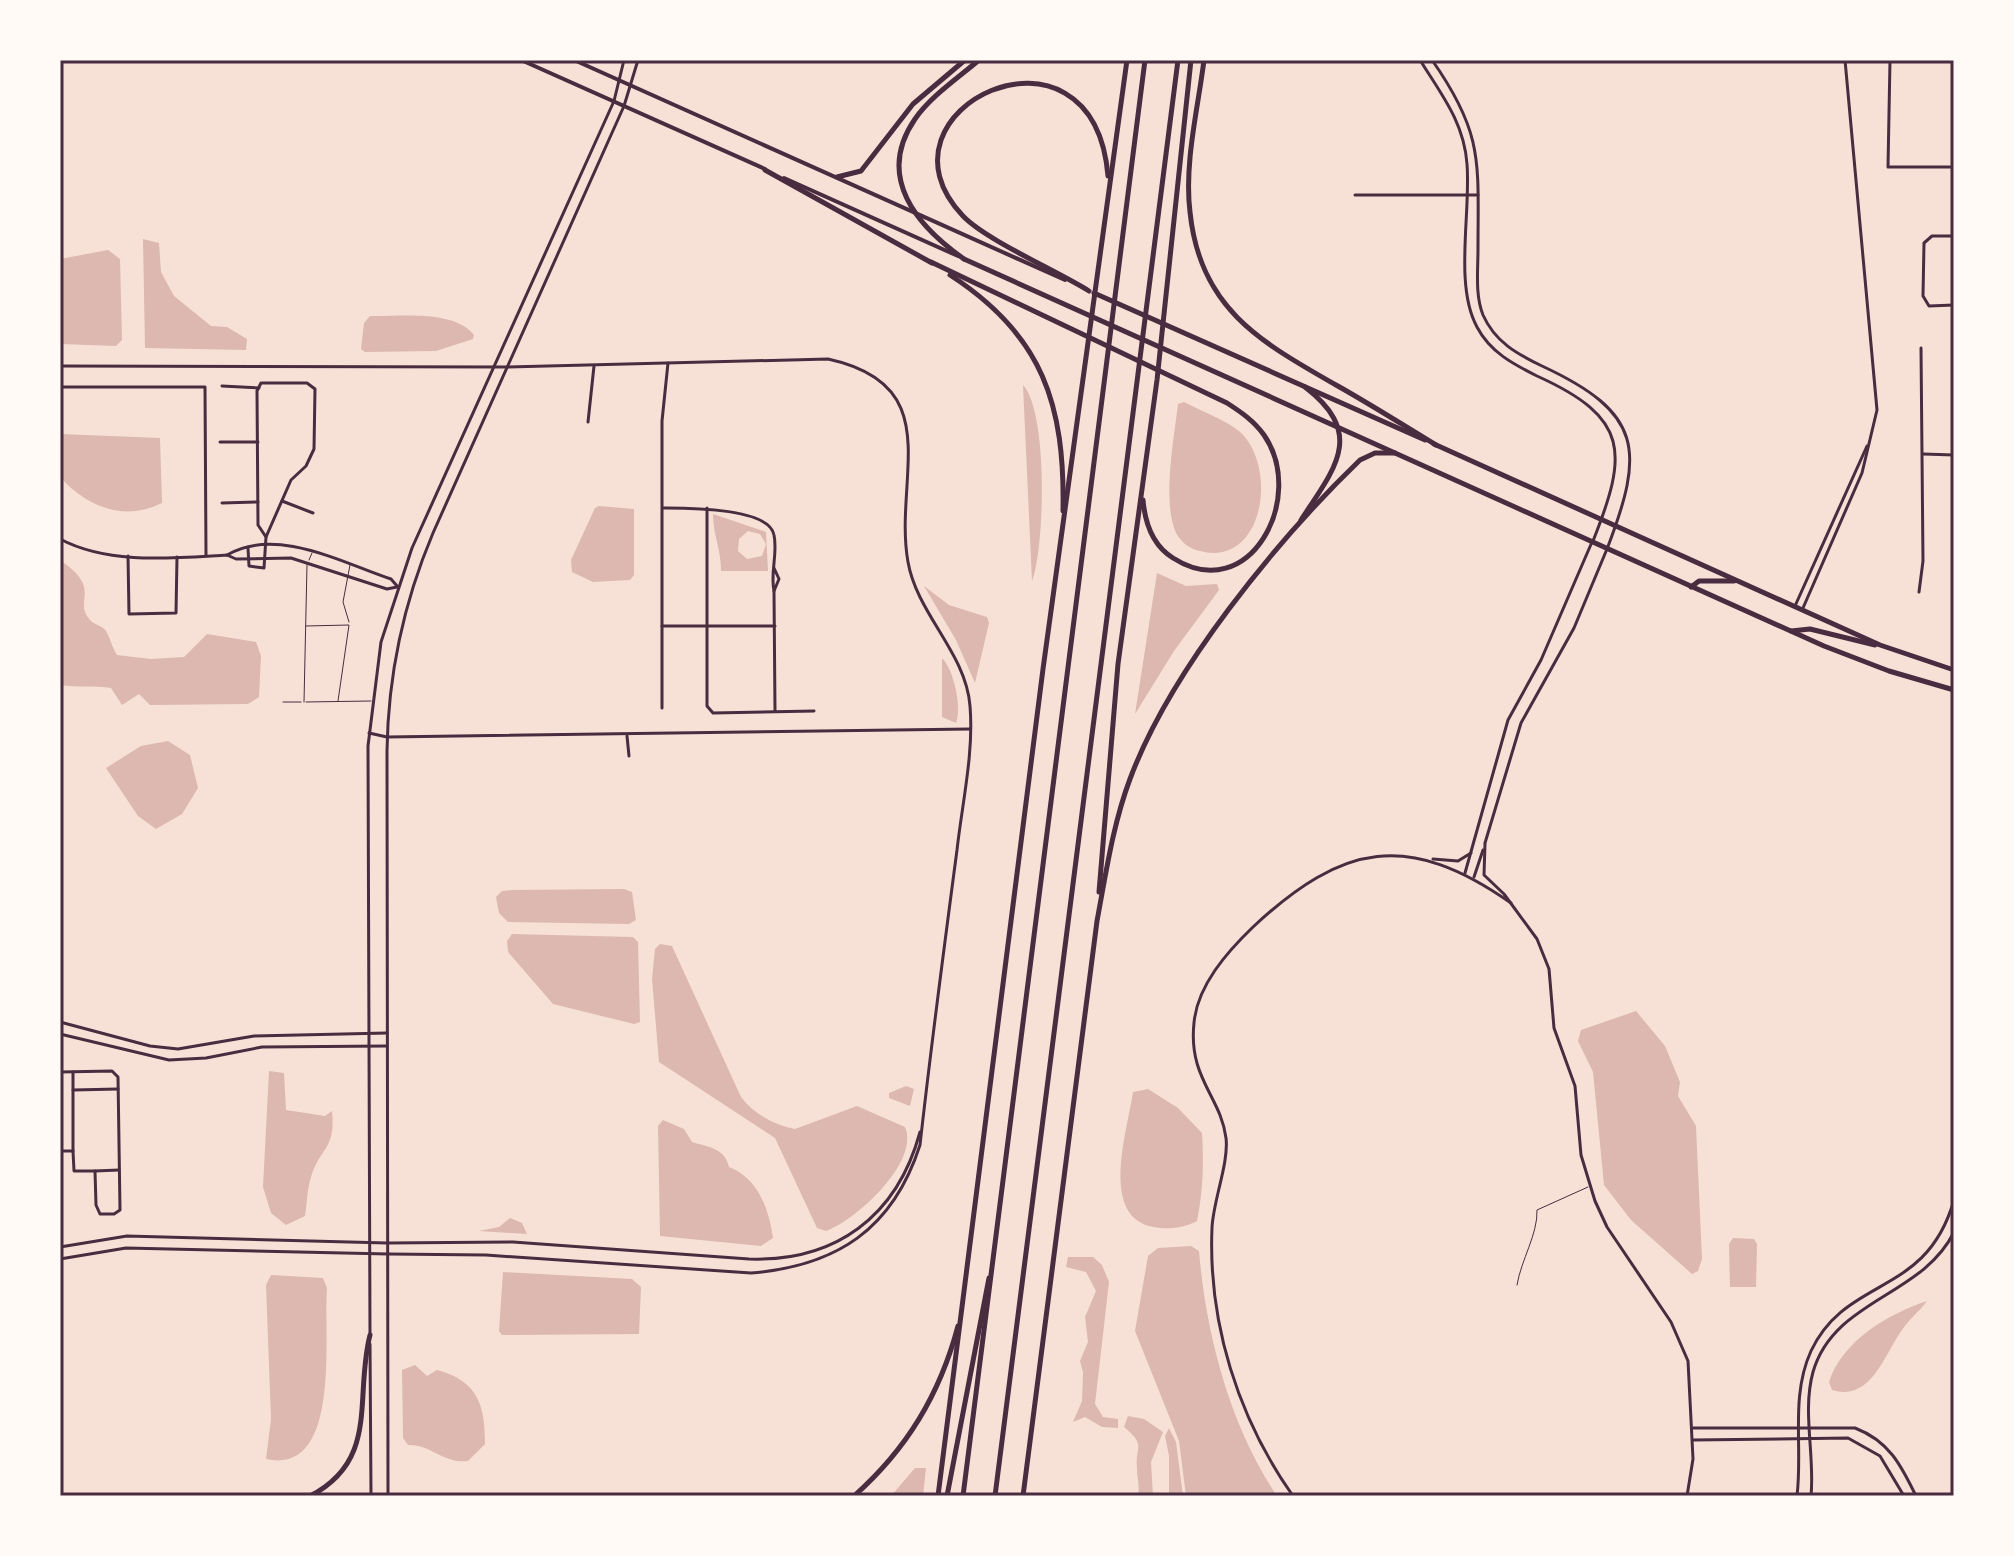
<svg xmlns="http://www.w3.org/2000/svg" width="2014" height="1556" font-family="Commissioner,sans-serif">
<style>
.water{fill:#dcb8b0;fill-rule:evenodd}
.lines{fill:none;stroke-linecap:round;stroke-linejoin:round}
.service{stroke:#4a2c40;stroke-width:1}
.minor{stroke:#4a2c40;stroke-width:3}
.tertiary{stroke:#4a2c40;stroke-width:3}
.primary{stroke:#4a2c40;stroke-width:4}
.trunk{stroke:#4a2c40;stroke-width:5}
.motorway{stroke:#4a2c40;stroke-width:5}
.neatline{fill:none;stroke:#4a2c40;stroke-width:3}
</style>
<rect width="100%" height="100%" fill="#f7e1d7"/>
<g class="water">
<path d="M143,239L159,243L161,272L174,296L211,326L227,327L247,339L246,350L145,348Z"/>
<path d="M108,250L120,259L122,340L116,346L60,344V259Z"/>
<path d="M370,316C399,317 453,309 474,335L473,339L436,351L365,352L361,349L364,323Z"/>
<path d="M1023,385C1048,412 1045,546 1032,581Z"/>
<path d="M1184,402C1201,411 1224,419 1239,431C1279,466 1264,568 1200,551C1189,549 1181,542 1176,533C1162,502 1174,438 1178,404Z"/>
<path d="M60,434L160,438L162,503C124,522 87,507 60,477Z"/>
<path d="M599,506L634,509V575L630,580L593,582L572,572L571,560L595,508Z"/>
<path d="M713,514L766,532L768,571H721C721,549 713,535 713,514ZM748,531L760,534L766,544L762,556L747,559L738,551L739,539Z"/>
<path d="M60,560C104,590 72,600 90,620C94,625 102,625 106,631C110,638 112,647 117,655L151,659L184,657L207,634L256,642L261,656L259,697L248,704L150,705L139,694L122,705L111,688C94,685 78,688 60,685Z"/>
<path d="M1157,573L1186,586L1217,584L1219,590L1174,651L1135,714Z"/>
<path d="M924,586L949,605L987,617L989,623L975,683L956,640Z"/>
<path d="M942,658C954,670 962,708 956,723L942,717Z"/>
<path d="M168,741L190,755L198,788L182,814L156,829L138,816L106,768L141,746Z"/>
<path d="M624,889L632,892L636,920L629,924L508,922L499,913L496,897L502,891L512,890Z"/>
<path d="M512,934L633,937L638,942L640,1022L634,1024L553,1004L508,952L507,941Z"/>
<path d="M660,944L672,946L741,1097C754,1114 774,1125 795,1129L857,1106L905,1127C920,1162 856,1220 826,1231L817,1228L775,1138L659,1062L652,979L655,949Z"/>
<path d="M1636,1011L1665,1046L1680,1082L1678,1096L1696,1126L1702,1259L1698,1271L1692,1274L1631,1220L1604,1185L1593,1072L1578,1041L1581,1030Z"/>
<path d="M269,1071L284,1073L286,1110L325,1116L332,1111C336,1150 320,1147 311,1177C307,1189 307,1204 305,1216L286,1225L271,1213L263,1187Z"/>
<path d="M906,1086L914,1089L910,1106L889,1098V1093Z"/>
<path d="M1148,1089L1178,1108L1202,1133C1204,1164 1203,1191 1197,1221C1182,1229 1165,1230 1149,1226C1100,1212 1128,1128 1133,1092Z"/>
<path d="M663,1120L684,1129L692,1142C708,1147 725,1148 729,1167C758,1178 769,1209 773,1238L761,1246L660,1236L658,1126Z"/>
<path d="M510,1218L522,1223L527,1234L479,1231L499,1227Z"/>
<path d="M1733,1238L1754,1239L1757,1244L1756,1287H1730L1729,1244Z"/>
<path d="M1191,1246L1199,1251C1206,1335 1230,1426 1277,1496H1186L1179,1441L1135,1331L1148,1256L1158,1248Z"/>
<path d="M1068,1257H1093L1102,1265L1109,1282L1095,1404L1103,1417L1118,1419V1428L1102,1427L1085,1417L1073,1422L1082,1401L1083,1372L1080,1361L1088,1342L1085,1317L1096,1291L1086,1272L1066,1267Z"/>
<path d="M503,1272L632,1279L641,1287L639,1334L502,1335L499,1331Z"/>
<path d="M271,1275L323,1278L327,1288C323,1332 343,1476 266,1459L271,1419L266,1285Z"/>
<path d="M1927,1301C1919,1312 1909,1319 1902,1330C1884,1355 1871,1402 1832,1390L1829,1382C1842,1341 1888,1314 1927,1301Z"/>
<path d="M415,1365L427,1376L437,1370C478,1381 485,1405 485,1444L468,1461C443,1464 431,1444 408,1445L403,1438L402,1370Z"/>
<path d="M1128,1416L1144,1419L1163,1432L1151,1462L1153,1496H1138C1140,1486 1137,1478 1137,1468C1135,1446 1147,1446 1124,1427Z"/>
<path d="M1169,1428L1176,1442L1183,1496H1169V1456L1165,1436Z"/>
<path d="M915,1468H926L923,1496H891Z"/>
</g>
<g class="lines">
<g class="service">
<path d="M309,560L312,553"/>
<path d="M349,622L343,602L350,565"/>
<path d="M306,626L349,625L338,701"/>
<path d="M283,702H301"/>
<path d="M304,702L307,565"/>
<path d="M306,702L371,701"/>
<path d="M1517,1285C1521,1260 1538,1234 1537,1210L1588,1187"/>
</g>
<g class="minor">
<path d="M1890,60L1888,167H1954"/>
<path d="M1355,195H1478"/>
<path d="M1954,236H1932L1924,243L1923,296L1929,306L1954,305"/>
<path d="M261,383H307L315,389L314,449L306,466L291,480L266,537L258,525L257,391Z"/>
<path d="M222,386L259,388"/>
<path d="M60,387H205L206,555"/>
<path d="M588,422L594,366"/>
<path d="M220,442H258"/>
<path d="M1923,454L1954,455"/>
<path d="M282,501L313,513"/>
<path d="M222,503L258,502"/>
<path d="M663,508C684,508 769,507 774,535C778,554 770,572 774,591L779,579L774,568"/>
<path d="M707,508V706L713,713L814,711"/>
<path d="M60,539C109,565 173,558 227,555L236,559L291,558L387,589L397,587"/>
<path d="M248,548L249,566L264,568L266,537"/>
<path d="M227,555C276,526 343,563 391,579L397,586"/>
<path d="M128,556L129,614L176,613L177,557"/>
<path d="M774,591L775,711"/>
<path d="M1919,592L1923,561L1921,348"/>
<path d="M1795,606L1867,446"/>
<path d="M1803,608L1862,473L1877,410L1845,60"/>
<path d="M662,626H775"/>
<path d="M662,708V421L668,363"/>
<path d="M627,736L629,756"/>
<path d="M387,737L970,729"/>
<path d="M1485,843L1521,723L1574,628L1607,549"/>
<path d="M1485,844L1484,875L1504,894L1537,939L1549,969L1554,1028L1575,1086L1581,1155L1595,1201L1607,1227L1671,1322L1688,1361L1693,1459L1687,1496"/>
<path d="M1433,859L1458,861L1471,853"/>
<path d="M1465,873L1508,720L1541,660L1592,542"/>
<path d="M1474,877L1483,850"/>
<path d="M60,1072L112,1071L118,1077L120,1210L114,1214H100L96,1205L95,1171H74L73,1151H60"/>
<path d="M73,1072V1151"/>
<path d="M73,1090L118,1089"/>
<path d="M95,1171L119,1170"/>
<path d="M388,1243L513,1242L749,1259C835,1262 897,1217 920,1132"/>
<path d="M389,1254L486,1255L751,1273C837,1266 893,1229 920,1145C931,1046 944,948 957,850C962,804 974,753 970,706C966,653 917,614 908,562C893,478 949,385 828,359L507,367"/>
<path d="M1293,1496C1238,1418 1208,1323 1212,1228C1213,1201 1229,1163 1226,1138C1221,1097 1188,1078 1194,1023C1197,986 1227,952 1253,927C1343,843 1408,831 1511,903"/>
</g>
<g class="tertiary">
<path d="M1420,60C1441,94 1464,122 1467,164C1471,212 1454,285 1477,327C1490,352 1513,364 1537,376C1630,418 1628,453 1593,541"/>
<path d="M1432,60C1484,134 1478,162 1478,249C1478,271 1475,295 1483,315C1495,342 1517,354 1542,366C1643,413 1645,450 1607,549"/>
<path d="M60,366L507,367"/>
<path d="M369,733L387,737"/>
<path d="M60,1022L150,1046L178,1049L254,1036L387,1033"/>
<path d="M60,1034L169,1060L206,1058L262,1047L387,1046"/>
<path d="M60,1247L127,1236L387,1243"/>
<path d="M60,1259L126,1248L388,1254"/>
<path d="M370,1336L368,746L381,642L412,548L614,101L624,60"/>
<path d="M370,1344L371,1496"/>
<path d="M1693,1428H1855C1889,1441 1901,1465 1916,1496"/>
<path d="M1693,1440L1848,1438L1880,1456L1904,1496"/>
<path d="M388,1496L387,751C388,674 403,604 433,533L624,106L638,60"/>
<path d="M1797,1496C1803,1447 1790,1397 1811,1351C1847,1275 1926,1298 1954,1200"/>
<path d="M1811,1496C1815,1455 1802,1412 1813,1372C1834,1299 1922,1297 1954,1232"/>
</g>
<g class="primary">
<path d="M521,60L765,169"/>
<path d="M574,60L1065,280"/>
<path d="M784,178L958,256"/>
</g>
<g class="trunk">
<path d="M964,259L1824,646L1889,671L1954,690"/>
<path d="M1094,293L1425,440"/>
<path d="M1434,444L1880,645L1954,670"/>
<path d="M1691,587L1699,581H1734"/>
<path d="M1791,631L1810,629L1875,645"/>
</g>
<g class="motorway">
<path d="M1204,60C1198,109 1184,163 1190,212C1200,309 1261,342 1336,385C1370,404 1403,425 1436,445"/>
<path d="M765,170L932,263"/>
<path d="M837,177L861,171L913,104L965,60"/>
<path d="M964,259C917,226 875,177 915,119C931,96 958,78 979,60"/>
<path d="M931,262L1227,403C1241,412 1254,421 1264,435C1307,497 1250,607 1173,558C1152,545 1145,523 1143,500"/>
<path d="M950,275C1043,335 1065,405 1063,511"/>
<path d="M1089,291C1057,271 986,240 963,216C862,110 1093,0 1108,176"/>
<path d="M1301,520C1335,468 1366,434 1305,387"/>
<path d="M1099,892L1118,664L1157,380L1191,60"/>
<path d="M310,1496C380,1460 354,1397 370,1335"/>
<path d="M854,1496C907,1449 940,1394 958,1326"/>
<path d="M938,1496L1043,669L1127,60"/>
<path d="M947,1496L989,1278"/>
<path d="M963,1496L1145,60"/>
<path d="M995,1496L1178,60"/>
<path d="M1023,1496L1097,921C1106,873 1113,824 1130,779C1170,671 1277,540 1360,460L1375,453H1395"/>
</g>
</g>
<rect width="2014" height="1556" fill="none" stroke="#fffaf5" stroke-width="124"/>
<rect x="62" y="62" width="1890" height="1432" class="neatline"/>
</svg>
